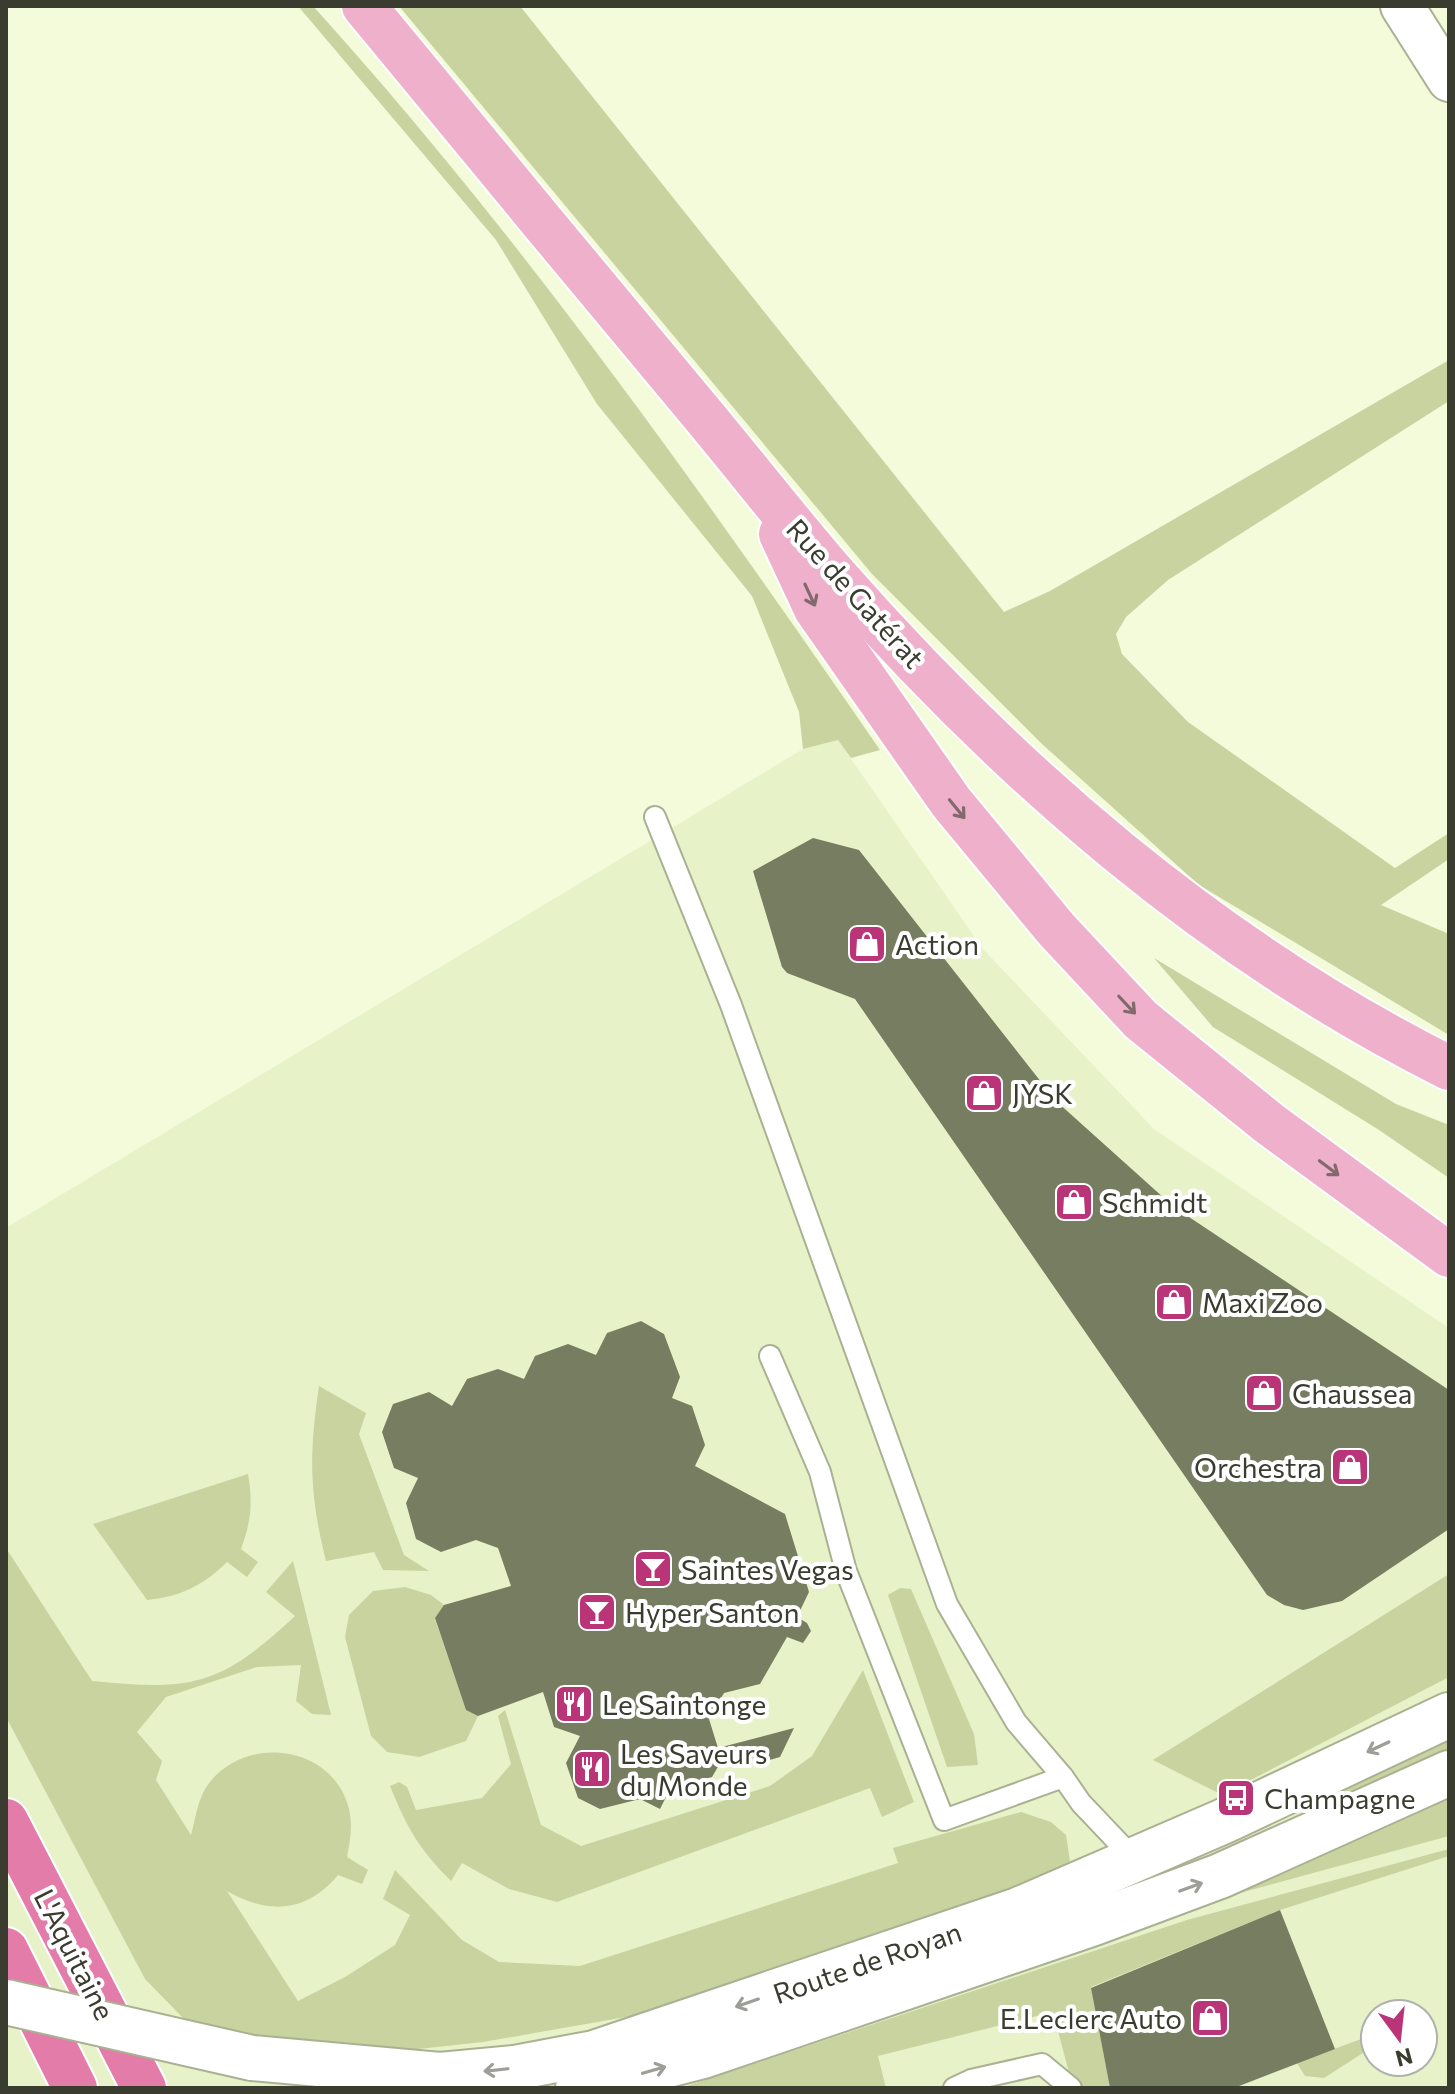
<svg xmlns="http://www.w3.org/2000/svg" width="1455" height="2094" font-family="Commissioner,sans-serif">
<style>
.built{fill:#e8f2c9;fill-rule:evenodd}
.green{fill:#c8d3a0}
.building{fill:#777d60}
.lines{fill:none;stroke-linecap:round;stroke-linejoin:round}
.service-casing{stroke:#aab192;stroke-width:24}
.minor-casing{stroke:#aab192;stroke-width:46}
.secondary-casing{stroke:#aab192;stroke-width:48}
.primary-casing{stroke:#fff;stroke-width:48}
.motorway-casing{stroke:#fff;stroke-width:48}
.service{stroke:#fff;stroke-width:20}
.minor{stroke:#fff;stroke-width:42}
.secondary{stroke:#fff;stroke-width:44}
.primary{stroke:#eeb0cb;stroke-width:44}
.motorway{stroke:#e37ca9;stroke-width:44}
.secondary-bridge-casing{stroke:#aab192;stroke-width:48;stroke-linecap:butt}
.secondary-bridge{stroke:#fff;stroke-width:44}
.oneway{stroke:#816a6d}
.oneway2{stroke:#9c9e97}
.labels{text-anchor:middle;dominant-baseline:central;stroke-width:8;stroke-linejoin:round;paint-order:stroke}
.street-label{font-size:28px;fill:#393c2f;stroke:#fff}
.poi-label{font-size:28px;fill:#393c2f;stroke:#fff;text-anchor:start}
</style>
<rect width="100%" height="100%" fill="#f3fbda"/>
<path class="built" d="M838,740L983,949L1154,1129L1449,1328V2088H6V1228L803,749ZM1375,2014H1423V2062H1375Z"/>
<g class="green">
<path d="M298,6H313C522,237 704,495 880,750L851,758L838,740L803,749L799,712L752,596L597,404L496,240Z"/>
<path d="M399,6H520L1004,612L1050,591L1449,360V401L1168,580L1126,617L1116,634L1122,654L1188,722L1395,868L1449,833V859L1381,905L1449,934V1035L1199,885L1042,744L872,574Z"/>
<path d="M1154,958L1396,1104L1449,1125V1178L1379,1130L1213,1027Z"/>
<path d="M319,1386L366,1413L359,1434L404,1555L429,1571L383,1570L374,1552L326,1561C309,1493 309,1454 319,1386Z"/>
<path d="M248,1474C253,1503 251,1522 241,1549L258,1562L247,1577L227,1562C204,1585 180,1597 147,1600L93,1524Z"/>
<path d="M6,1548L92,1681C193,1691 220,1686 295,1616L266,1592L293,1561L331,1715L312,1714L296,1701L301,1665L257,1667L166,1697L137,1732L162,1761L156,1780L191,1835C195,1821 197,1803 205,1789C240,1733 333,1743 349,1809C353,1826 350,1841 347,1857L368,1870L362,1884L338,1875C306,1914 266,1914 227,1891L298,2001L345,1977L395,1945L410,1915L383,1899L395,1870L462,1940L499,1962L580,1966L898,1863L893,1848L1021,1812L1051,1822L1066,1835L1070,1861L1048,1882L672,2009L483,2042L354,2056L186,2021L145,1979L6,1717Z"/>
<path d="M1449,1574V1677L1222,1795L1153,1760Z"/>
<path d="M405,1587L431,1595L444,1605L435,1619L466,1709L478,1716L466,1741L419,1757L387,1752L371,1736L345,1637L349,1615L373,1591Z"/>
<path d="M900,1588L911,1589L974,1734L978,1765L947,1767L888,1595Z"/>
<path d="M863,1670L914,1802L882,1817L870,1788L557,1902L509,1889L462,1863L451,1881C419,1849 407,1828 390,1786L399,1782L407,1787L416,1810L482,1798L511,1764L498,1716L505,1710L541,1825L581,1846L770,1786L812,1756Z"/>
<path d="M1449,1735V1753L1323,1814L1314,1804Z"/>
<path d="M1449,1796V1836L1203,1903Z"/>
<path d="M1449,1849V1856L1280,1910L1091,1987L1110,2088H1073L1053,2012L878,2056L886,2088H681L1187,1920Z"/>
<path d="M1369,2036L1366,2051L1324,2078L1305,2076L1297,2063Z"/>
</g>
<g class="building">
<path d="M813,838L859,850L1056,1101L1174,1207L1449,1390V1529L1342,1601L1303,1610L1284,1605L1267,1595L855,999L787,973L782,967L753,871Z"/>
<path d="M641,1321L664,1334L680,1377L672,1398L692,1406L705,1445L695,1466L785,1514L809,1592L797,1617L807,1623L811,1631L803,1643L787,1637L760,1684L724,1693L709,1719L718,1748L794,1728L780,1757L745,1767L723,1758L712,1777L670,1789L660,1809L640,1799L600,1809L578,1798L566,1763L580,1736L554,1727L543,1692L478,1716L466,1710L435,1618L444,1605L511,1586L498,1548L476,1540L441,1552L416,1539L406,1503L418,1478L394,1468L382,1432L393,1404L429,1392L452,1406L467,1379L498,1369L524,1379L535,1356L568,1344L596,1355L607,1333Z"/>
<path d="M1280,1910L1335,2049L1234,2088H1110L1091,1988Z"/>
</g>
<g class="lines">
<defs>
<g id="service">
<path d="M655,817L731,1005L947,1604L1016,1722L1063,1777"/>
<path d="M770,1356L820,1472L846,1571L944,1820L1063,1777L1081,1803L1136,1861"/>
<path d="M954,2088L971,2080L1042,2064L1071,2088"/>
</g>
<path id="minor" d="M1402,6L1449,80"/>
<g id="secondary">
<path d="M252,2058L440,2075L514,2068L594,2053L1018,1910L1224,1821L1449,1715"/>
<path d="M578,2088L703,2056L1094,1923L1220,1876L1449,1773"/>
</g>
<g id="primary">
<path d="M364,6C475,141 586,275 698,409C744,464 788,521 835,575C1010,774 1211,949 1449,1068"/>
<path d="M781,534L816,609L951,802L1056,929L1141,1020L1270,1124L1449,1255"/>
</g>
<g id="motorway">
<path d="M6,1821L144,2088"/>
<path d="M6,1950L75,2088"/>
</g>
</defs>
<use href="#service" class="service-casing"/>
<use href="#minor" class="minor-casing"/>
<use href="#secondary" class="secondary-casing"/>
<use href="#primary" class="primary-casing"/>
<use href="#motorway" class="motorway-casing"/>
<use href="#service" class="service"/>
<use href="#minor" class="minor"/>
<use href="#secondary" class="secondary"/>
<use href="#primary" class="primary"/>
<use href="#motorway" class="motorway"/>
<defs>
<path id="secondary-bridge" d="M6,2002L252,2058"/>
</defs>
<use href="#secondary-bridge" class="secondary-bridge-casing"/>
<use href="#secondary-bridge" class="secondary-bridge"/>
</g>
<defs><path id="oneway-shaft" d="M-6 0H5M1.5-3L5.5 0L1.5 3" fill="none" stroke-width="1.6" stroke-linecap="round" stroke-linejoin="round" transform="scale(2)"/></defs>
<g class="oneway">
<use href="#oneway-shaft" transform="translate(810 595) rotate(65)"/>
<use href="#oneway-shaft" transform="translate(957 809) rotate(51)"/>
<use href="#oneway-shaft" transform="translate(1127 1005) rotate(47)"/>
<use href="#oneway-shaft" transform="translate(1329 1168) rotate(37)"/>
</g>
<g class="oneway2">
<use href="#oneway-shaft" transform="translate(1378 1747) rotate(155)"/>
<use href="#oneway-shaft" transform="translate(1191 1887) rotate(-20)"/>
<use href="#oneway-shaft" transform="translate(747 2003) rotate(161)"/>
<use href="#oneway-shaft" transform="translate(496 2070) rotate(174)"/>
<use href="#oneway-shaft" transform="translate(654 2070) rotate(-16)"/>
</g>
<defs>
<symbol id="shop-square" viewBox="-11 -11 22 22"><rect x="-9" y="-9" width="18" height="18" rx="4" fill="#ba3478" stroke="#fff"/><path d="M-5-2.5h2.3a2.7 3.5 0 0 1 5.4 0H5L5.5 6h-11ZM-1.5-2.5h3a1.5 2.3 0 0 0-3 0Z" fill="#fff"/></symbol>
<symbol id="bar-square" viewBox="-11 -11 22 22"><rect x="-9" y="-9" width="18" height="18" rx="4" fill="#ba3478" stroke="#fff"/><path d="M-6-5H6L.8 .8V4.5H3.5V6h-7V4.5H-.8V.8Z" fill="#fff"/></symbol>
<symbol id="restaurant-square" viewBox="-11 -11 22 22"><rect x="-9" y="-9" width="18" height="18" rx="4" fill="#ba3478" stroke="#fff"/><path d="M-5-6h1v4h1v-4h1v4h1v-4h1v5L-1.5 .5V6h-2V.5L-5-1ZM5-6V6H3V1.5H1.5Q1.5-4 5-6Z" fill="#fff"/></symbol>
<symbol id="bus-square" viewBox="-11 -11 22 22"><rect x="-9" y="-9" width="18" height="18" rx="4" fill="#ba3478" stroke="#fff"/><path d="M-5-6H5V4H4V6H2V4H-2V6H-4V4H-5ZM-3.5-4V0h7V-4ZM-3.5 1.2v1.5H-2V1.2ZM2 1.2v1.5H3.5V1.2Z" fill="#fff"/></symbol>
</defs>
<g fill-rule="evenodd">
<use href="#shop-square" x="845" y="922" width="44" height="44"/>
<use href="#shop-square" x="962" y="1071" width="44" height="44"/>
<use href="#shop-square" x="1052" y="1180" width="44" height="44"/>
<use href="#shop-square" x="1152" y="1280" width="44" height="44"/>
<use href="#shop-square" x="1242" y="1371" width="44" height="44"/>
<use href="#shop-square" x="1328" y="1445" width="44" height="44"/>
<use href="#bar-square" x="631" y="1547" width="44" height="44"/>
<use href="#bar-square" x="575" y="1590" width="44" height="44"/>
<use href="#restaurant-square" x="552" y="1682" width="44" height="44"/>
<use href="#restaurant-square" x="570" y="1747" width="44" height="44"/>
<use href="#bus-square" x="1214" y="1776" width="44" height="44"/>
<use href="#shop-square" x="1188" y="1996" width="44" height="44"/>
</g>
<g class="labels">
<g class="street-label">
<text transform="translate(856 593) rotate(48)">Rue de Gatérat</text>
<text transform="translate(75 1954) rotate(63)">L'Aquitaine</text>
<text transform="translate(867 1962) rotate(-19)">Route de Royan</text>
</g>
<g class="poi-label">
<text x="895" y="944">Action</text>
<text x="1012" y="1093">JYSK</text>
<text x="1102" y="1202">Schmidt</text>
<text x="1202" y="1302">Maxi Zoo</text>
<text x="1292" y="1393">Chaussea</text>
<text x="1322" y="1467" text-anchor="end">Orchestra</text>
<text x="681" y="1569">Saintes Vegas</text>
<text x="625" y="1612">Hyper Santon</text>
<text x="602" y="1704">Le Saintonge</text>
<text x="620" y="1753">Les Saveurs<tspan x="620" dy="32">du Monde</tspan></text>
<text x="1264" y="1798">Champagne</text>
<text x="1182" y="2018" text-anchor="end">E.Leclerc Auto</text>
</g>
</g>
<rect width="1455" height="2094" fill="none" stroke="#393c2f" stroke-width="16"/>
<g transform="translate(1399 2038) rotate(165)"><circle r="38" fill="#ffffff" stroke="#b0b1ac" stroke-width="2"/>
<path d="M0-6L14 30L0 20L-14 30Z" fill="#ba3478"/>
<text y="-12" font-size="22" font-weight="bold" text-anchor="middle" fill="#393c2f">N</text>
</g>
</svg>
